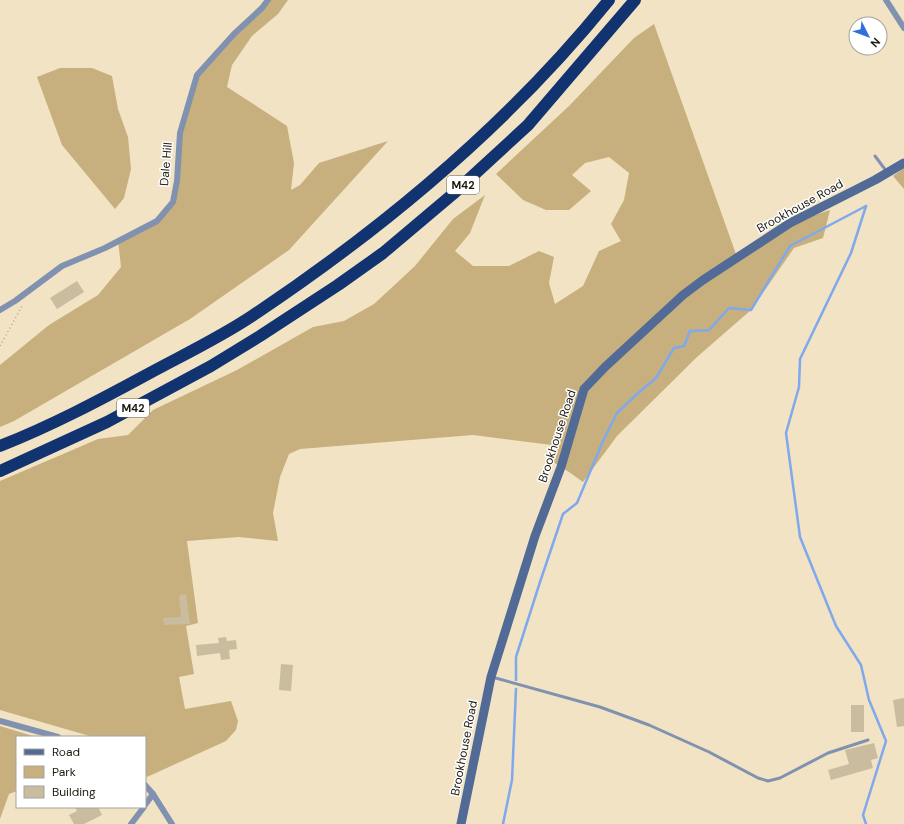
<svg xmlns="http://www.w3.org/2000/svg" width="904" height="824" font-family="'DM Sans',sans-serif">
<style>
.green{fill:#c7b07d}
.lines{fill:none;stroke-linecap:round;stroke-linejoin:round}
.stream{stroke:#7fa8ed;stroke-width:2.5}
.building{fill:#cabc9e}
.path{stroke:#a99e86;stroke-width:1.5;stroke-dasharray:1 3;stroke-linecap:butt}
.lane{stroke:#8092b0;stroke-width:3}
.street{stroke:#8092b0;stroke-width:6}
.secondary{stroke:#516a96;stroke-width:9}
.highway{stroke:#11336f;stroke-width:12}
.labels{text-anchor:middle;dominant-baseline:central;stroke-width:3;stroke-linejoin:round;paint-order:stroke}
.shield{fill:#fff;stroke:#625e56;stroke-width:1}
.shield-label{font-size:11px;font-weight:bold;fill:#1e190e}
.street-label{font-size:12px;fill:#1e190e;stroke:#fff}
</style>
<rect width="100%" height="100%" fill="#f1e3c4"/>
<g class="green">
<path d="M271,0H288L278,14L252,36L232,65L227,87L287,126L294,163L291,190L300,185L319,163L388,141L289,250L190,319L14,421L0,427V365L49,325L98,295L121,267L118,240L157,221L173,203L180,133L197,75L234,34H238L266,7Z"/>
<path d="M654,24L737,257L790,223L830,210L823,238L794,248L751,310L697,357L617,436L583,482L569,472L553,462L552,445L473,435L300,449L289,454L280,477L273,513L278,541L239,537L187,541L198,623L186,626L194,674L179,677L185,709L231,701L238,721L236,730L226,741L147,777L145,774V737H93L0,710V481L98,439L128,435L153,410L237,370L313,327L344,321L374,304L415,266L453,219L485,195L470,233L455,251L473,266H509L539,251L554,257L549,283L555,304L583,286L599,251L621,241L611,224L624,200L629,173L609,157L585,163L572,175L591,191L569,210H546L523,200L496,174L569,106L634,38Z"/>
<path d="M60,68H92L112,76L118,109L128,137L131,169L124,198L115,209L62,145L37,77Z"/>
<path d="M904,168V189L893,176Z"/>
<path d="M0,726L36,737H17V791L9,794L0,819Z"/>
</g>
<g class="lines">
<g class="stream">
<path d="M516,680V657L540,582L563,514L577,503L603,441L617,413L637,394L656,378L674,348L684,346L690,331L709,330L729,308L751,310L790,246L866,206"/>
<path d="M503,824L512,780L516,689"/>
<path d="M866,824L863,815L886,741L869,700L861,665L836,626L800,537L786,433L799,387L800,359L851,253L866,206"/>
</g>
</g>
<g class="building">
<path d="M77,281L84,292L57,309L50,298Z"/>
<path d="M186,594L190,624L164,625L163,618L181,617L179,595Z"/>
<path d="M226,637L227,641L236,640L237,649L229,650L230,659L221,660L220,653L197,656L196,645L219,643L218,638Z"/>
<path d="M281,664L293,665L291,691L279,690Z"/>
<path d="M904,698V726L897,727L893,700Z"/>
<rect x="851" y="705" width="13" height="27"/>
<path d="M874,743L878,758L871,760L873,768L831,780L828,770L849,764L845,750Z"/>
<path d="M75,807H98L102,815L84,824H74L69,815L77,811Z"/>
</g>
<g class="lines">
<path class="path" d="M0,346L22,306L21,304"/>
<g class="lane">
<path d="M875,156L887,172"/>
<path d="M492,677L600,707L649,725L709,752L758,778L768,781L780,778L828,753L868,740"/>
</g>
<g class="street">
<path d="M886,0L904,28"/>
<path d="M0,310L15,301L62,266L105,248L157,221L173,202L177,181L180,133L197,75L234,34L262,8L268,0"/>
<path d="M0,721L58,737"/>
<path d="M145,785L153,794L172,824"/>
<path d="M145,805L153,794"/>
<path d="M131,824L144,807"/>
</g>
<path class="secondary" d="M461,824L491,677L535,536L561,467L584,389L605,367L683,295L703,280L790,223L875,180L904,163"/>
<g class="highway">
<path d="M0,446C51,426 100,400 148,374C183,355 219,338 252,316C384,228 509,124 609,0"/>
<path d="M0,471L107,422L211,366L260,336L338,285L383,253L453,194L528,125L635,0"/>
</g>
</g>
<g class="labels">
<g class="shield">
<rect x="447" y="176" width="32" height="18" rx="3"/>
<rect x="117" y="399" width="32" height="18" rx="3"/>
</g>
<g class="shield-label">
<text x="463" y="185">M42</text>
<text x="133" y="408">M42</text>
</g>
<g class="street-label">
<text transform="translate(166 164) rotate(-85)">Dale Hill</text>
<text transform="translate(800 206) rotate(-29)">Brookhouse Road</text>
<text transform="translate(557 436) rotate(-72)">Brookhouse Road</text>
<text transform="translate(464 748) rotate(-79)">Brookhouse Road</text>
</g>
</g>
<rect x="16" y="736" width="130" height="72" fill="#ffffff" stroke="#a5a39f"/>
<rect x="24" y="749" width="20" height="6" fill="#516a96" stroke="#a5a39f"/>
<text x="52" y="756" font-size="12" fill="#1e190e">Road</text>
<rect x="24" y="766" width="20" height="12" fill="#c7b07d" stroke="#a5a39f"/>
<text x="52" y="776" font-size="12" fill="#1e190e">Park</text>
<rect x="24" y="786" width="20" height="12" fill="#cabc9e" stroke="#a5a39f"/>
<text x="52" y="796" font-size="12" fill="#1e190e">Building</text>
<g transform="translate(868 36) rotate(132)"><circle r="19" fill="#ffffff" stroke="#a5a39f"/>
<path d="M0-3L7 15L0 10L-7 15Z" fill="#306edb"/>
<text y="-6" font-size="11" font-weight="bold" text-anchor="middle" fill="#1e190e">N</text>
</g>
</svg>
